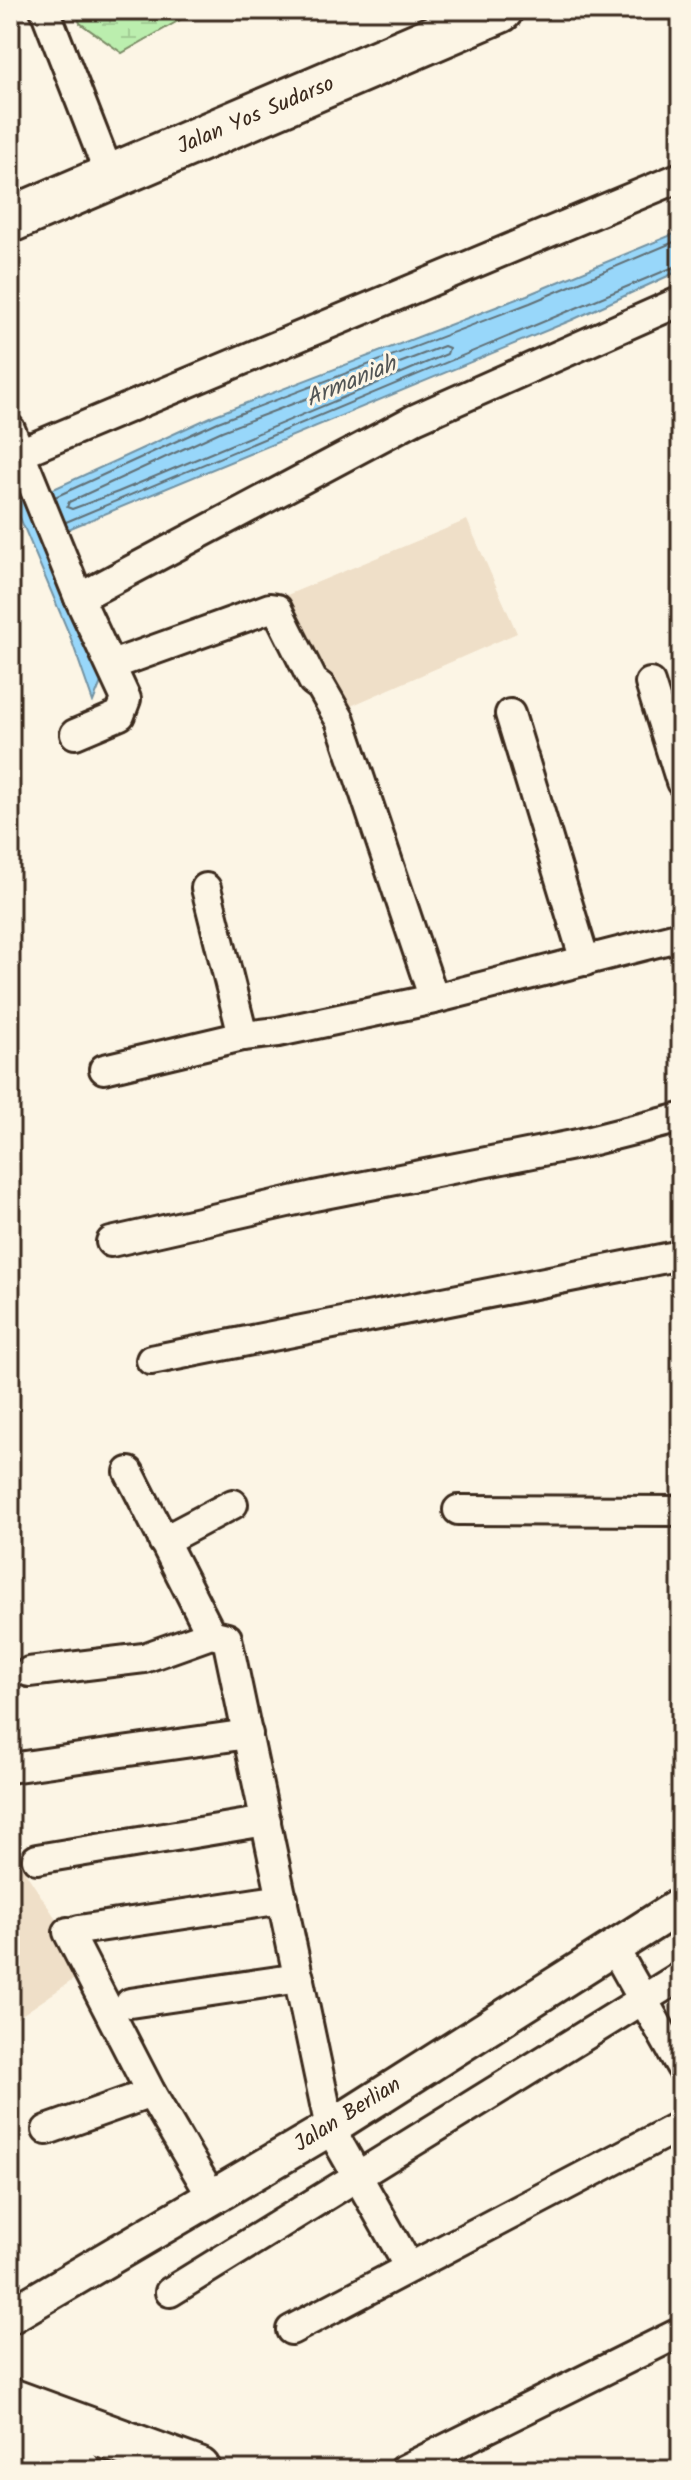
<svg xmlns="http://www.w3.org/2000/svg" width="691" height="2480" font-family="Kalam,sans-serif">
<style>
.built{fill:#efdfc8}
.wetland{fill:url(#wetland-marsh);stroke:#7b8c66;stroke-width:2}
.water{fill:#98d7fa;stroke:#7392a2;stroke-width:2}
.lines{fill:none;stroke-linecap:round;stroke-linejoin:round}
.shore{stroke:#606f76;stroke-width:2}
.minor-casing{stroke:#3b2a1e;stroke-width:34}
.tertiary-casing{stroke:#3b2a1e;stroke-width:40}
.trunk-casing{stroke:#3b2a1e;stroke-width:50}
.minor{stroke:#fcf5e5;stroke-width:28}
.tertiary{stroke:#fcf5e5;stroke-width:34}
.trunk{stroke:#fcf5e5;stroke-width:44}
.labels{text-anchor:middle;dominant-baseline:central;stroke-width:6;stroke-linejoin:round;paint-order:stroke}
.street-label{font-size:22px;fill:#3b2a1e;stroke:#fcf5e5}
.water-label{font-size:24px;font-style:italic;fill:#525555;stroke:#fcf5e5}
</style>
<defs>
<pattern id="wetland-marsh" width="20" height="14" patternUnits="userSpaceOnUse" patternTransform="scale(2)"><rect width="20" height="14" fill="#bbeeae"/><path d="M1 5h8M5 5V1M11 12h8M15 12V8" fill="none" stroke="#a2cc95"/></pattern>
</defs>
<rect width="100%" height="100%" fill="#fcf5e5"/>
<filter id="ink" filterUnits="userSpaceOnUse"><feTurbulence type="fractalNoise" baseFrequency=".0125" numOctaves="2"/><feDisplacementMap in="SourceGraphic" scale="16" xChannelSelector="R" yChannelSelector="G"/><feConvolveMatrix kernelMatrix="1 2 1 2 8 2 1 2 1" color-interpolation-filters="sRGB"/></filter>
<g filter="url(#ink)">
<g class="built">
<path d="M467,520L517,633L344,709L287,595Z"/>
<path d="M10,1849L89,1969L10,2023Z"/>
</g>
<path class="wetland" d="M75,10H197L122,53L80,23Z"/>
<path class="water" d="M681,231V270L572,320L49,537L104,675L93,702L70,636L10,494V477L19,472L32,499L215,415L527,295Z"/>
<g class="lines">
<g class="shore">
<path d="M444,346L449,348L447,354L118,492L72,509L67,507L69,502L222,431Z"/>
<path d="M55,497L218,422L530,303L681,239"/>
<path d="M66,522L681,264"/>
</g>
<defs>
<g id="minor">
<path d="M45,10L111,179"/>
<path d="M10,429L20,453L681,177"/>
<path d="M10,458L20,453L79,598L126,699L120,715L75,734"/>
<path d="M79,598L415,419L681,301"/>
<path d="M112,665L270,608L277,609L313,681L321,687L340,720L434,999"/>
<path d="M650,683L681,782"/>
<path d="M510,714L585,961"/>
<path d="M206,888L243,1036"/>
<path d="M104,1069L243,1036L278,1032L434,999L681,936"/>
<path d="M111,1242L314,1196L578,1144L681,1118"/>
<path d="M151,1360L681,1255"/>
<path d="M129,1472L211,1634"/>
<path d="M458,1510L681,1511"/>
<path d="M163,1541L233,1504"/>
<path d="M29,1672L144,1658L211,1634L227,1638L330,2128L409,2267"/>
<path d="M10,1768L248,1734"/>
<path d="M37,1859L266,1821"/>
<path d="M79,1930L283,1899"/>
<path d="M68,1932L151,2093"/>
<path d="M614,1948L681,2067"/>
<path d="M130,2003L299,1978"/>
<path d="M47,2130L151,2093L212,2197"/>
<path d="M170,2292L681,1976"/>
<path d="M291,2330L681,2125"/>
<path d="M403,2470L681,2332"/>
</g>
<path id="tertiary" d="M10,2316L330,2128L681,1905"/>
<g id="trunk">
<path d="M10,220L500,10"/>
<path d="M10,2401L198,2470"/>
<path d="M10,2447L78,2470"/>
</g>
</defs>
<use href="#minor" class="minor-casing"/>
<use href="#tertiary" class="tertiary-casing"/>
<use href="#trunk" class="trunk-casing"/>
<use href="#minor" class="minor"/>
<use href="#tertiary" class="tertiary"/>
<use href="#trunk" class="trunk"/>
</g>
</g>
<g class="labels">
<g class="street-label">
<text transform="translate(256 116) rotate(-23)">Jalan Yos Sudarso</text>
<text transform="translate(348 2115) rotate(-32)">Jalan Berlian</text>
</g>
<g class="water-label">
<text transform="translate(351 382) rotate(-23)">Armaniah</text>
</g>
</g>
<rect width="691" height="2480" fill="none" stroke="#fcf5e5" stroke-width="40"/>
<rect x="20" y="20" width="651" height="2440" fill="none" stroke="#3b2a1e" stroke-width="3" filter="url(#ink)"/>
</svg>
